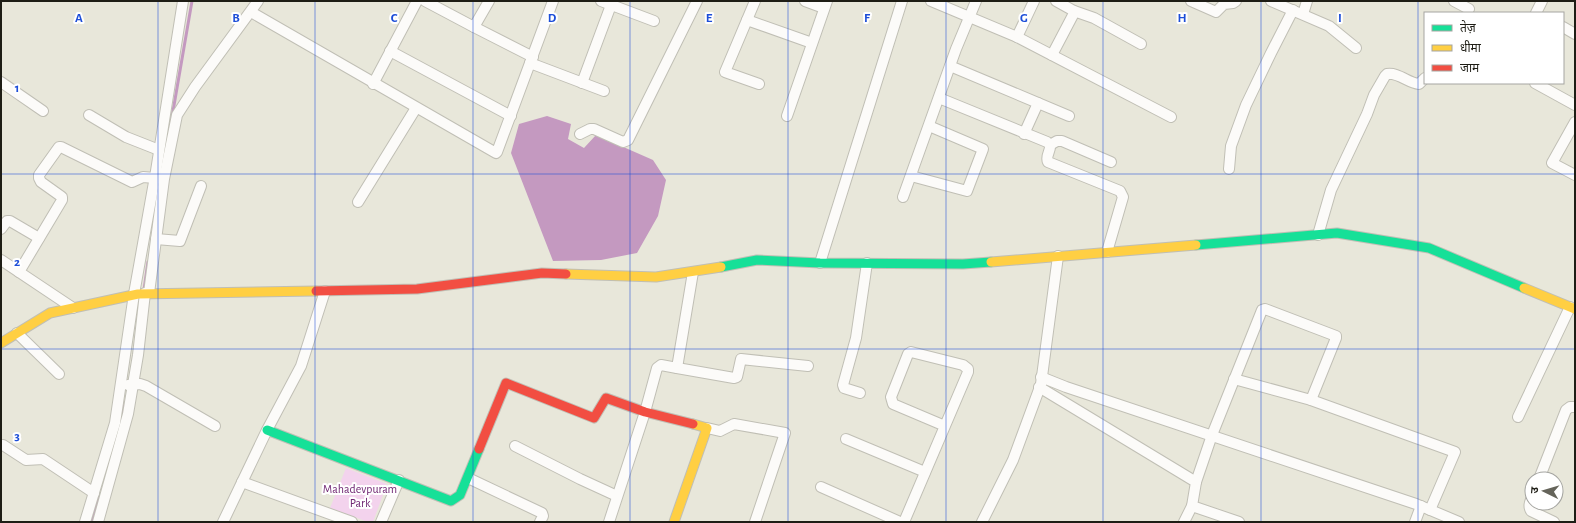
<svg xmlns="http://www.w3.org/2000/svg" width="1576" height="523" font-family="'Alegreya Sans','Noto Sans Devanagari',sans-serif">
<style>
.green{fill:#f3d3ed}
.water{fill:#c499c0}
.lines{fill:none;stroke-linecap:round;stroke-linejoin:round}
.stream{stroke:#c499c0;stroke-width:3}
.street-casing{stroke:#c0bfb5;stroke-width:12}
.fast-casing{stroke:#c0bfb5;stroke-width:11}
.slow-casing{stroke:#c0bfb5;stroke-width:11}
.jam-casing{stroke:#c0bfb5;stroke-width:11}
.street{stroke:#fcfbf9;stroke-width:10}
.fast{stroke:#16e098;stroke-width:9}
.slow{stroke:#ffcf43;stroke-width:9}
.jam{stroke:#f24e42;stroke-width:9}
.grid{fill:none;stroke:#1d4ed8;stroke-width:1;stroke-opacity:0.55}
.labels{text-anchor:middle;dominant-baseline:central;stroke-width:4;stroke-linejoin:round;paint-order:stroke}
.park-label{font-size:12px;fill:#6f2572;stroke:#fff}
.grid-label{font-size:13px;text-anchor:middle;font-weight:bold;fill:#1d4ed8;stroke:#fff;stroke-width:4;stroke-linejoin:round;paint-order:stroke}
</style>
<rect width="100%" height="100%" fill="#e8e7da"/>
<path class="green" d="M346,468L387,484L373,522H368L330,508Z"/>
<path class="water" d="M547,116L571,124L568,139L584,148L596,135L653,160L666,180L658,216L637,253L601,260L553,261L511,153L519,124Z"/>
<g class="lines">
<g class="stream">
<path d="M172,117L192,1"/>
<path d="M144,290L148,262"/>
<path d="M110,461L124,406"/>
<path d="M92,522L100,495"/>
</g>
<defs>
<g id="street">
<path d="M425,1L474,27L489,1"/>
<path d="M601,1L654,21"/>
<path d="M755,1L725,72L759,84"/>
<path d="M805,1L824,8"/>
<path d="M931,1L1017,37L1171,117"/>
<path d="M1191,1L1216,12L1224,4L1233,3L1236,1"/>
<path d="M1271,1L1329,26L1356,48"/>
<path d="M1454,1L1469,9"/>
<path d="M1074,11L1094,18L1141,44"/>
<path d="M251,12L496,153L497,152L553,1"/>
<path d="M1536,13L1542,1"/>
<path d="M1303,14L1307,1"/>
<path d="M747,20L812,43"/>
<path d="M474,27L533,57"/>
<path d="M1563,27L1575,34"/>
<path d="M1017,37L1034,1"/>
<path d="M390,51L511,116"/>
<path d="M1052,55L1073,15L1074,11L1056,1"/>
<path d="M530,63L604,91"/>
<path d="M950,66L1069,116"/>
<path d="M1,82L43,111"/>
<path d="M582,83L611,5"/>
<path d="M1535,83L1575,105"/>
<path d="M373,84L417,1"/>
<path d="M939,98L1047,142L1050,145C1051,151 1045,156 1048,162L1120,191L1123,197L1107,252"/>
<path d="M89,115L126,137L159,150"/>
<path d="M787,116L827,1"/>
<path d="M1575,122L1552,163L1575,175"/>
<path d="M580,134L590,129H594L623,142L628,140L697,1"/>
<path d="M1024,134L1038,103"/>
<path d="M1050,145L1057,141H1062L1111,162"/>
<path d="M1229,169L1231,146L1246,105L1271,53L1293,10"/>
<path d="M911,176L967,191L983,149L929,126"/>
<path d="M903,197L956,49L976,1"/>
<path d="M358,202L416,108"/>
<path d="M1,229L7,221H10L39,238"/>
<path d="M1318,235L1331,190L1367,114L1374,95L1385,76L1387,74C1398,72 1408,83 1419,84L1425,78"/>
<path d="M156,239L180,241L201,186"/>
<path d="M1,260L73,308"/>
<path d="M820,263L902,1"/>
<path d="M19,272L62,200V197L41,182L39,178V175L59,147H61L132,182L143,177L155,178"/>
<path d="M149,293L164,179L177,115L195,87L258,1"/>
<path d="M17,333L59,374"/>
<path d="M677,368L734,378L737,377L741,359L808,366"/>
<path d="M1041,377L1066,387L1416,504L1459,522"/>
<path d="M1234,379L1311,400L1455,452L1430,510"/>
<path d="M128,385L140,384L146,386L215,426"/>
<path d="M1039,387L1196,482L1192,506L1239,522"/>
<path d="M860,393L844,388L843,385L856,338L867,263"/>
<path d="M1518,417L1570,307"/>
<path d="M707,428L720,431L734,424L785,433L755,522"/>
<path d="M846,439L925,472"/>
<path d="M3,445L26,460L43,459L94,493"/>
<path d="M515,446L580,479L617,496"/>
<path d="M468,478L542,513L543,516L540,522"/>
<path d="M1539,479L1566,410L1570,407H1575"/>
<path d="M242,482L352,522"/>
<path d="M1196,482L1212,435L1262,310L1265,309L1336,336V338L1311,400"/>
<path d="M821,487L900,522"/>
<path d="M1532,497C1530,502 1528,506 1531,511L1554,522"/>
<path d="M85,522L115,423L134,294L156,171L183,1"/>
<path d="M98,522L128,414L138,355L145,293"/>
<path d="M223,522L267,430L301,366L325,291"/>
<path d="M381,522L399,480"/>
<path d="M609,522L645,412L657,368L661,365L677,368L693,272"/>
<path d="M904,522L968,372V369L963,365L911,352L908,354L891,397L893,404L945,426"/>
<path d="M982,522L1013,460L1041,384L1058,256"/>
<path d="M1184,522L1192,506"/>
<path d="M1415,522L1421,506"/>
</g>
<g id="fast">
<path d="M1196,245L1337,233L1429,248L1524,288"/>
<path d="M721,267L757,260L820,263L963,264L991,262"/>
<path d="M267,430L451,501L460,495L479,449"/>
</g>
<g id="slow">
<path d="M991,262L1196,245"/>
<path d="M566,274L656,277L721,267"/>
<path d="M1524,288L1575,309"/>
<path d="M1,343L50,313L138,294L316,291"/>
<path d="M674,522L707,428L693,424"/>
</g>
<g id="jam">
<path d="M316,291L417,289L542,273L566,274"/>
<path d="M479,449L506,383L594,418L606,398L645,412L693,424"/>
</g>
</defs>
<use href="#street" class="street-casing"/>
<use href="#fast" class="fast-casing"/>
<use href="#slow" class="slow-casing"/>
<use href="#jam" class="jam-casing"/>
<use href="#street" class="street"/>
<use href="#fast" class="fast"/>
<use href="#slow" class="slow"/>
<use href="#jam" class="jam"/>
</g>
<path class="grid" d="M158,1V522M315,1V522M473,1V522M630,1V522M788,1V522M946,1V522M1103,1V522M1261,1V522M1418,1V522M1,174H1575M1,349H1575"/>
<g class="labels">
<g class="park-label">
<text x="360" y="489">Mahadevpuram<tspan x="360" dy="14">Park</tspan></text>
</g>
</g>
<g class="grid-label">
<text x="79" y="22">A</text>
<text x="236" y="22">B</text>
<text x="394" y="22">C</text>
<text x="552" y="22">D</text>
<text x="709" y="22">E</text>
<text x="867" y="22">F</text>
<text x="1024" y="22">G</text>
<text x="1182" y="22">H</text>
<text x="1340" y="22">I</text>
<text x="17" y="92">1</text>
<text x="17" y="266">2</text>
<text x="17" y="440">3</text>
</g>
<rect width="1576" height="523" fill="none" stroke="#1e1d15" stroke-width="4"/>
<rect x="1424" y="12" width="140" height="72" fill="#ffffff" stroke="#a5a5a1"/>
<rect x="1432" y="25" width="20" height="6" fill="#16e098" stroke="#a5a5a1"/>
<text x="1460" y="32" font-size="12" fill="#1e1d15">तेज़</text>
<rect x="1432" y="45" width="20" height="6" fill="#ffcf43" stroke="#a5a5a1"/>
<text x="1460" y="52" font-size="12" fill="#1e1d15">धीमा</text>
<rect x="1432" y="65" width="20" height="6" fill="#f24e42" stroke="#a5a5a1"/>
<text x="1460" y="72" font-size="12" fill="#1e1d15">जाम</text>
<g transform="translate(1544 491) rotate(275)"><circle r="19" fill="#ffffff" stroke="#a5a5a1"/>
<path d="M0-3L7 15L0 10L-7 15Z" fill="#65645a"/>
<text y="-6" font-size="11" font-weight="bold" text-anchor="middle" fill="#1e1d15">उ</text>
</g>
</svg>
